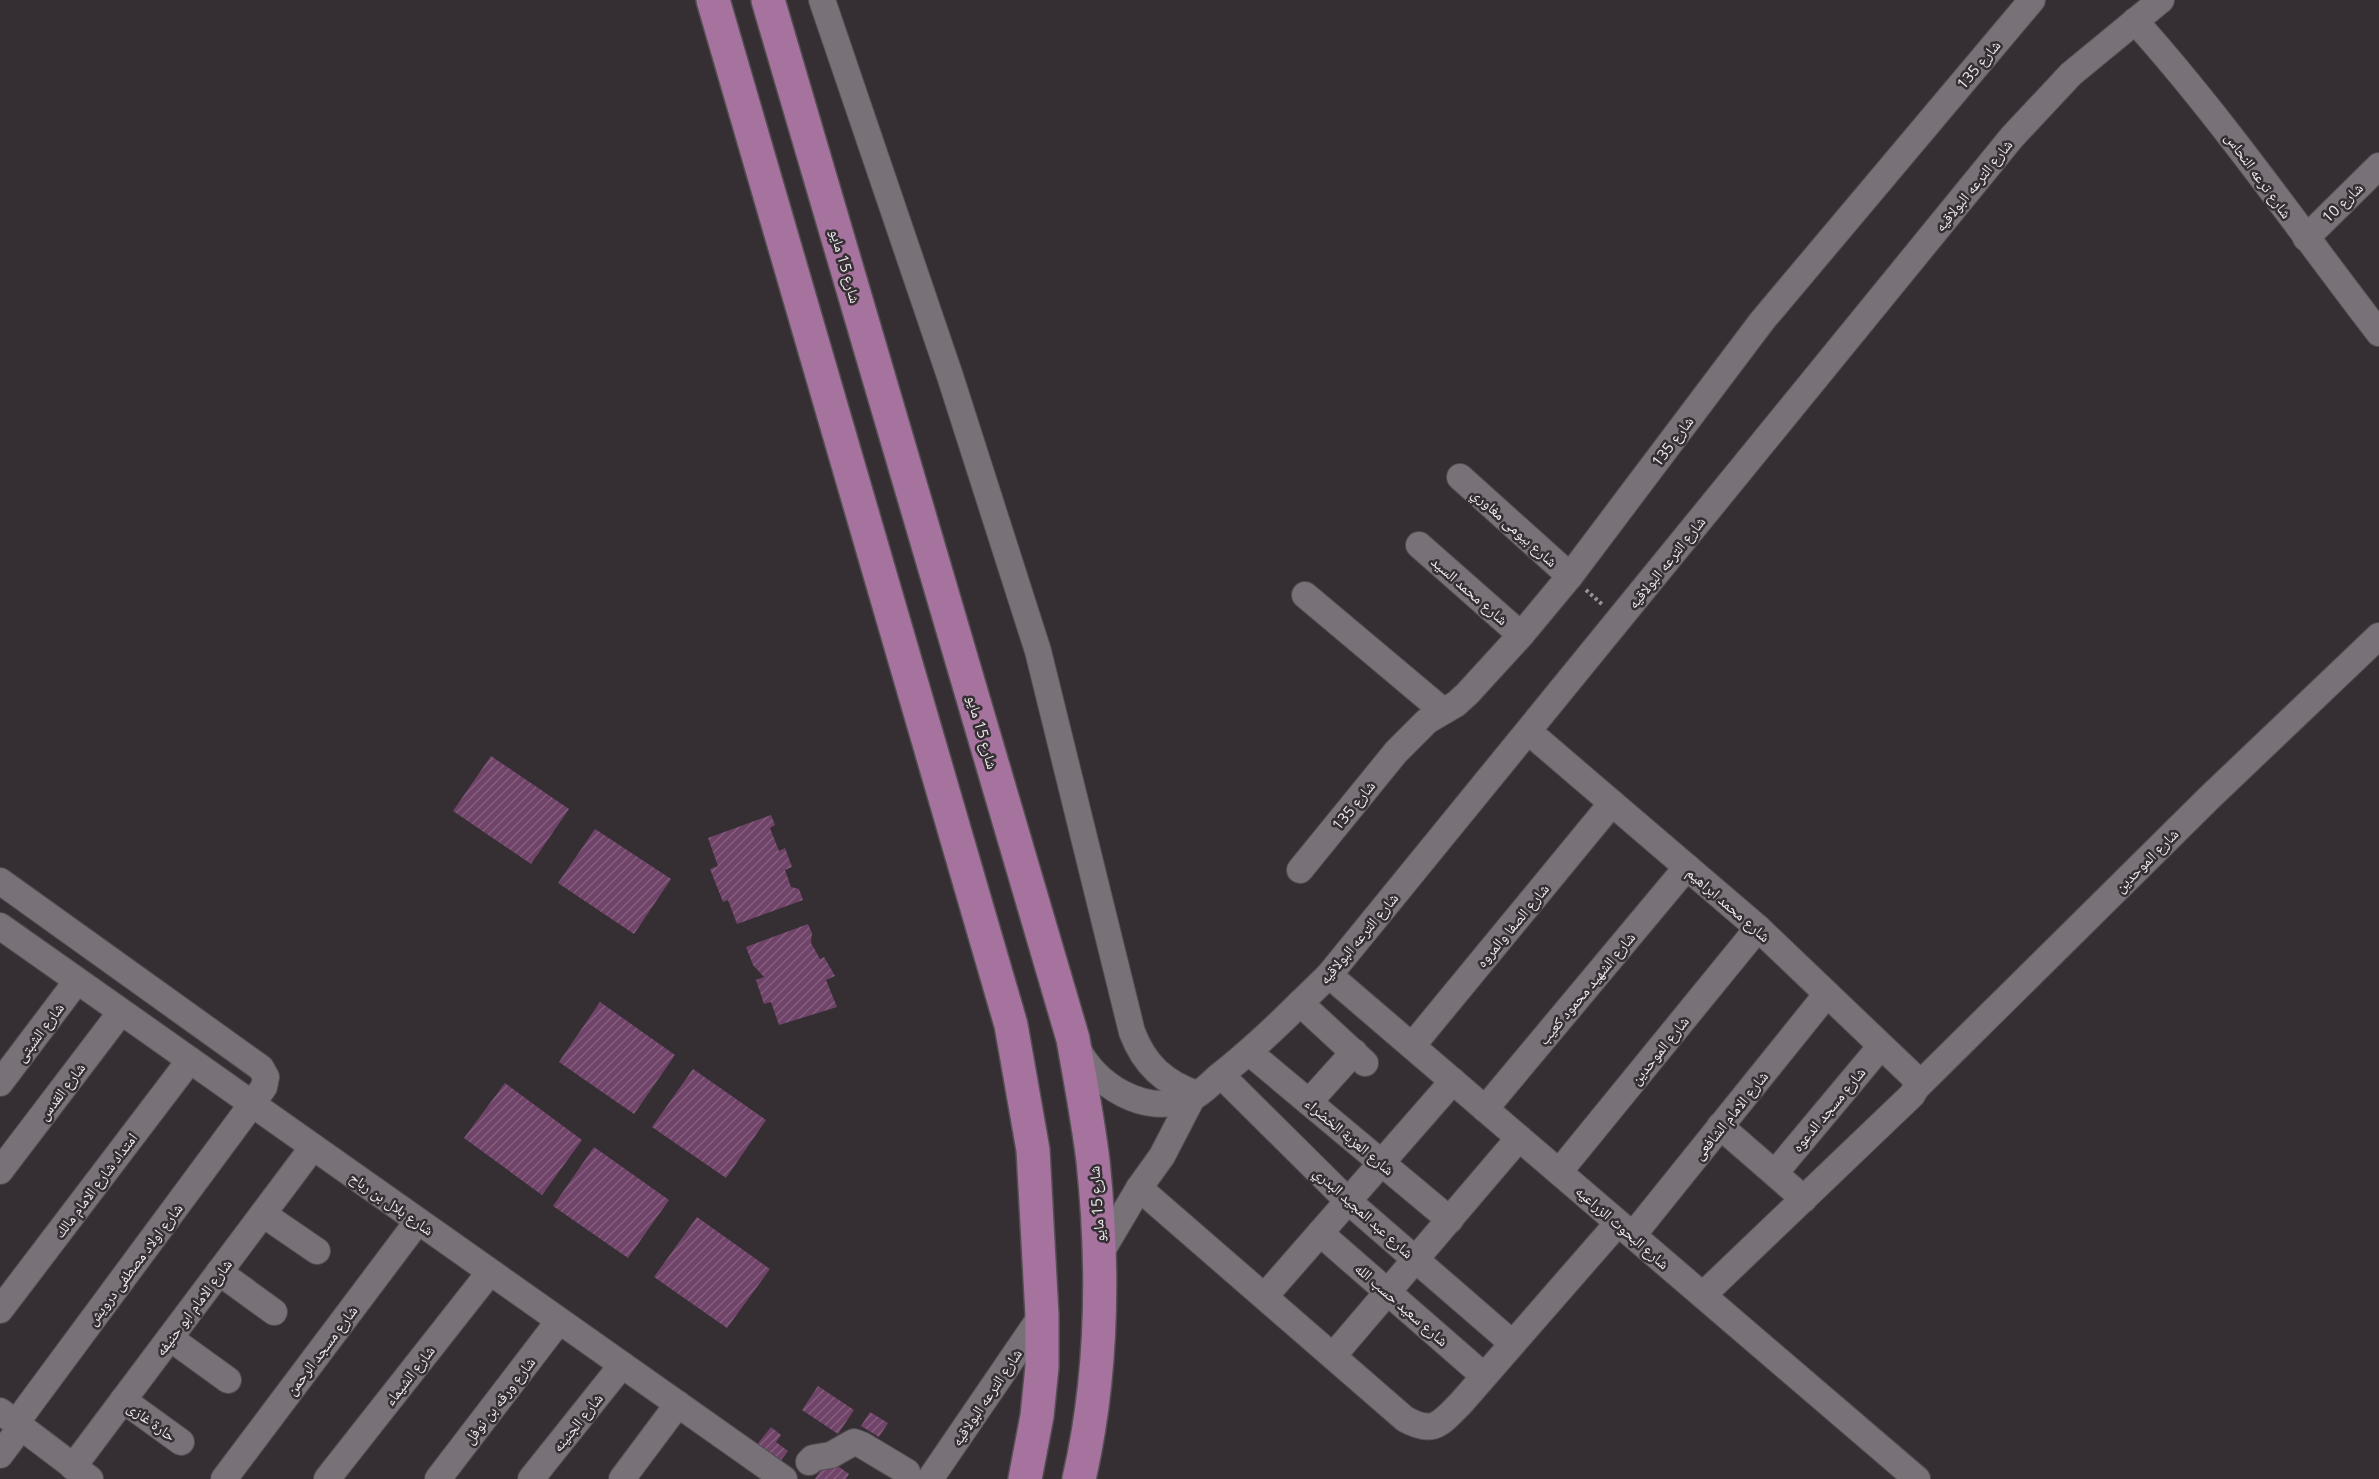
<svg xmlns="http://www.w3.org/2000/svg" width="2379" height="1479" font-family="'Open Sans','Noto Naskh Arabic',sans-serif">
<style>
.building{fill:url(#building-hatch)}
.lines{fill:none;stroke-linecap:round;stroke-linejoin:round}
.minor-casing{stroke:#544e53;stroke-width:28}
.major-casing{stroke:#544e53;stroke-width:36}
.path{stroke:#989397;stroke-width:4;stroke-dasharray:3 3;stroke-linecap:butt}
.minor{stroke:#787177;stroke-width:26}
.major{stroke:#a5739d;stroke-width:33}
.labels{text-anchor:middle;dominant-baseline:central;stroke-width:5;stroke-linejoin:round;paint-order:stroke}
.street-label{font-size:15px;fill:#efebee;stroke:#352f34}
</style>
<defs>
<pattern id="building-hatch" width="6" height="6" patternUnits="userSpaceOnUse" patternTransform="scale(1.5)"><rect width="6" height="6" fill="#704469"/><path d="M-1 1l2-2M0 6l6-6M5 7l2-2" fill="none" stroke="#855f7f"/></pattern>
</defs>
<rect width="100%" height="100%" fill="#352f34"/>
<g class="building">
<path d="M491,756L569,809L531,864L453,811Z"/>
<path d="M771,815L775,825L770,828L779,851L785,848L792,867L785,870L791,887L799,889L803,900L737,924L728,900L723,902L710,869L718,866L708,838Z"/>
<path d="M595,829L671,879L634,934L558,883Z"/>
<path d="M808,924L812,933L811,943L820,959L824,957L835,976L826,980L837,1007L779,1025L771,1002L764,1004L756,980L764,977L753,965L746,947Z"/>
<path d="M600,1002L675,1055L634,1114L559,1062Z"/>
<path d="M693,1069L766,1120L726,1178L652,1127Z"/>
<path d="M505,1083L582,1140L542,1195L464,1138Z"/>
<path d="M594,1147L669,1200L628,1258L553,1206Z"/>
<path d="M697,1217L770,1269L727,1328L654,1277Z"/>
<path d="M818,1386L854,1410L838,1434L802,1410Z"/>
<path d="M870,1412L888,1423L879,1437L861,1426Z"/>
<path d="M771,1427L781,1435L776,1442L788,1451L779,1463L756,1446Z"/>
<path d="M828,1459L849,1474L846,1479H815Z"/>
</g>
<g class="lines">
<defs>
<g id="minor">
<path d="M822,0L950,376L1038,651L1132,1032C1144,1064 1164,1083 1197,1094"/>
<path d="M2135,21C2223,119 2298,228 2379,333"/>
<path d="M2306,238L2379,166"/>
<path d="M1460,477L1570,576"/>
<path d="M1419,545L1521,635"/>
<path d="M1305,595L1443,711"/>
<path d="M1529,732L1758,928L1913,1076L1916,1082V1088"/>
<path d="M1300,870L1396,752L1427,721L1456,704L1467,694L1521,635L1570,576L1762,321L2032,0"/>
<path d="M0,881L261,1068L266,1077L264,1087L252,1104L16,1423"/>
<path d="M0,926L784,1479"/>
<path d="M1329,975L1917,1479"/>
<path d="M1300,1003L1365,1063"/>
<path d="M1076,1046C1096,1086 1144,1116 1189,1099C1200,1095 1210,1084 1218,1077C1258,1046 1293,1010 1329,975L2012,137L2071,74L2161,0"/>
<path d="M1412,1046L1612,803"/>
<path d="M1250,1053L1450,1220"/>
<path d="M1221,1075L1348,1201L1512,1343"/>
<path d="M0,1083L77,981"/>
<path d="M1309,1102L1354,1052"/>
<path d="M1485,1109L1687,867"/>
<path d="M1720,1126L1804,1199"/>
<path d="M0,1171L121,1012"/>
<path d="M1559,1172L1758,928"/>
<path d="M1775,1173L1881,1046"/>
<path d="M1139,1188L1405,1419C1434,1435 1440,1424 1461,1403L1618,1223"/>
<path d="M263,1214L317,1251"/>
<path d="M1320,1233L1484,1376"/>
<path d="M1633,1235L1827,994"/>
<path d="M1100,1254L1139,1188L1162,1156L1192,1098"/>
<path d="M219,1272L274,1312"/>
<path d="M1703,1295L1912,1095L1916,1088L2210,797L2379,636"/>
<path d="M1265,1296L1453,1081"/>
<path d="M0,1310L190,1060"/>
<path d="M170,1338L228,1380"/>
<path d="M1333,1356L1519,1138"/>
<path d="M123,1400L181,1442"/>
<path d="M0,1411L90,1479"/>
<path d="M0,1455L21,1427"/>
<path d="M809,1462L813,1458L831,1455L854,1442L862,1445L907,1472"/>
<path d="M73,1467L313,1147"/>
<path d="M224,1479L418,1221"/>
<path d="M327,1479L490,1272"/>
<path d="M438,1479L559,1321"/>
<path d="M531,1479L622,1365"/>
<path d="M622,1479L678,1404"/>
<path d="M930,1479L1042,1315"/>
</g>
<g id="major">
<path d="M713,0L1011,1025L1033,1150L1042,1315V1367L1037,1416L1025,1479"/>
<path d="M768,0L1073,1039C1080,1079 1088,1120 1093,1161C1104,1266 1103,1375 1079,1479"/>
</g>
</defs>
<use href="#minor" class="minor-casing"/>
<use href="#major" class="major-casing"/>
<path class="path" d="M1586,590L1603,605"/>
<use href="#minor" class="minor"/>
<use href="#major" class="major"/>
</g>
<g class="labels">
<g class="street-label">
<text transform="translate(1978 64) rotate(-50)">شارع 135</text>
<text transform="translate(2259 175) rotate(54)">شارع ترعه النحاس</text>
<text transform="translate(1973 185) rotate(-51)">شارع الترعه البولاقيه</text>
<text transform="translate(2342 202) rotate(-44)">شارع 10</text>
<text transform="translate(846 266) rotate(74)">شارع 15 مايو</text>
<text transform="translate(1672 441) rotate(-53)">شارع 135</text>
<text transform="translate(1515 527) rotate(42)">شارع بيومى مغاوري</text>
<text transform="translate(1666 562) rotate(-51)">شارع الترعه البولاقيه</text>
<text transform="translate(1470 590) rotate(41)">شارع محمد السيد</text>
<text transform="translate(983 732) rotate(74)">شارع 15 مايو</text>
<text transform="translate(1353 805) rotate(-51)">شارع 135</text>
<text transform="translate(2146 860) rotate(-45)">شارع الموحدين</text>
<text transform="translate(1729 904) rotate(41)">شارع محمد ابراهيم</text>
<text transform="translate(1512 925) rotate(-50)">شارع الصفا والمروه</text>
<text transform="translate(1358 938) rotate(-50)">شارع الترعه البولاقيه</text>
<text transform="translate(1586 988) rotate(-50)">شارع الشهيد محمود كعيب</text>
<text transform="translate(39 1032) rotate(-53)">شارع الشبتى</text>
<text transform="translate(1659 1050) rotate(-51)">شارع الموحدين</text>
<text transform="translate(61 1091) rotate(-53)">شارع القدس</text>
<text transform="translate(1828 1109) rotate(-50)">شارع مسجد الدعوه</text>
<text transform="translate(1730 1115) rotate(-51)">شارع الامام الشافعى</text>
<text transform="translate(1350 1136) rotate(40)">شارع العزبة الخضراء</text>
<text transform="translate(95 1185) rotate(-53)">امتداد شارع الامام مالك</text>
<text transform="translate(392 1203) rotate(35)">شارع بلال بن رباح</text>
<text transform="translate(1096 1204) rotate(-94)">شارع 15 مايو</text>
<text transform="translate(1364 1212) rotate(42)">شارع عبد المجيد البدري</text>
<text transform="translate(1623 1227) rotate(41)">شارع البحوث الزراعيه</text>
<text transform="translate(134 1264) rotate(-53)">شارع اولاد مصطفى درويش</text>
<text transform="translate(1402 1304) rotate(41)">شارع سعيد حسب الله</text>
<text transform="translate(193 1307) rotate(-53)">شارع الامام ابو حنيفه</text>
<text transform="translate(321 1350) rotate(-53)">شارع مسجد الرحمن</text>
<text transform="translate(409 1375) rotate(-52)">شارع الشيماء</text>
<text transform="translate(986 1397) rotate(-56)">شارع الترعه البولاقيه</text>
<text transform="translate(499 1400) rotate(-52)">شارع ورقه بن نوفل</text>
<text transform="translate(152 1421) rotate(36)">حارة غازى</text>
<text transform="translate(577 1422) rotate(-51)">شارع الجنينه</text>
</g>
</g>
</svg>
